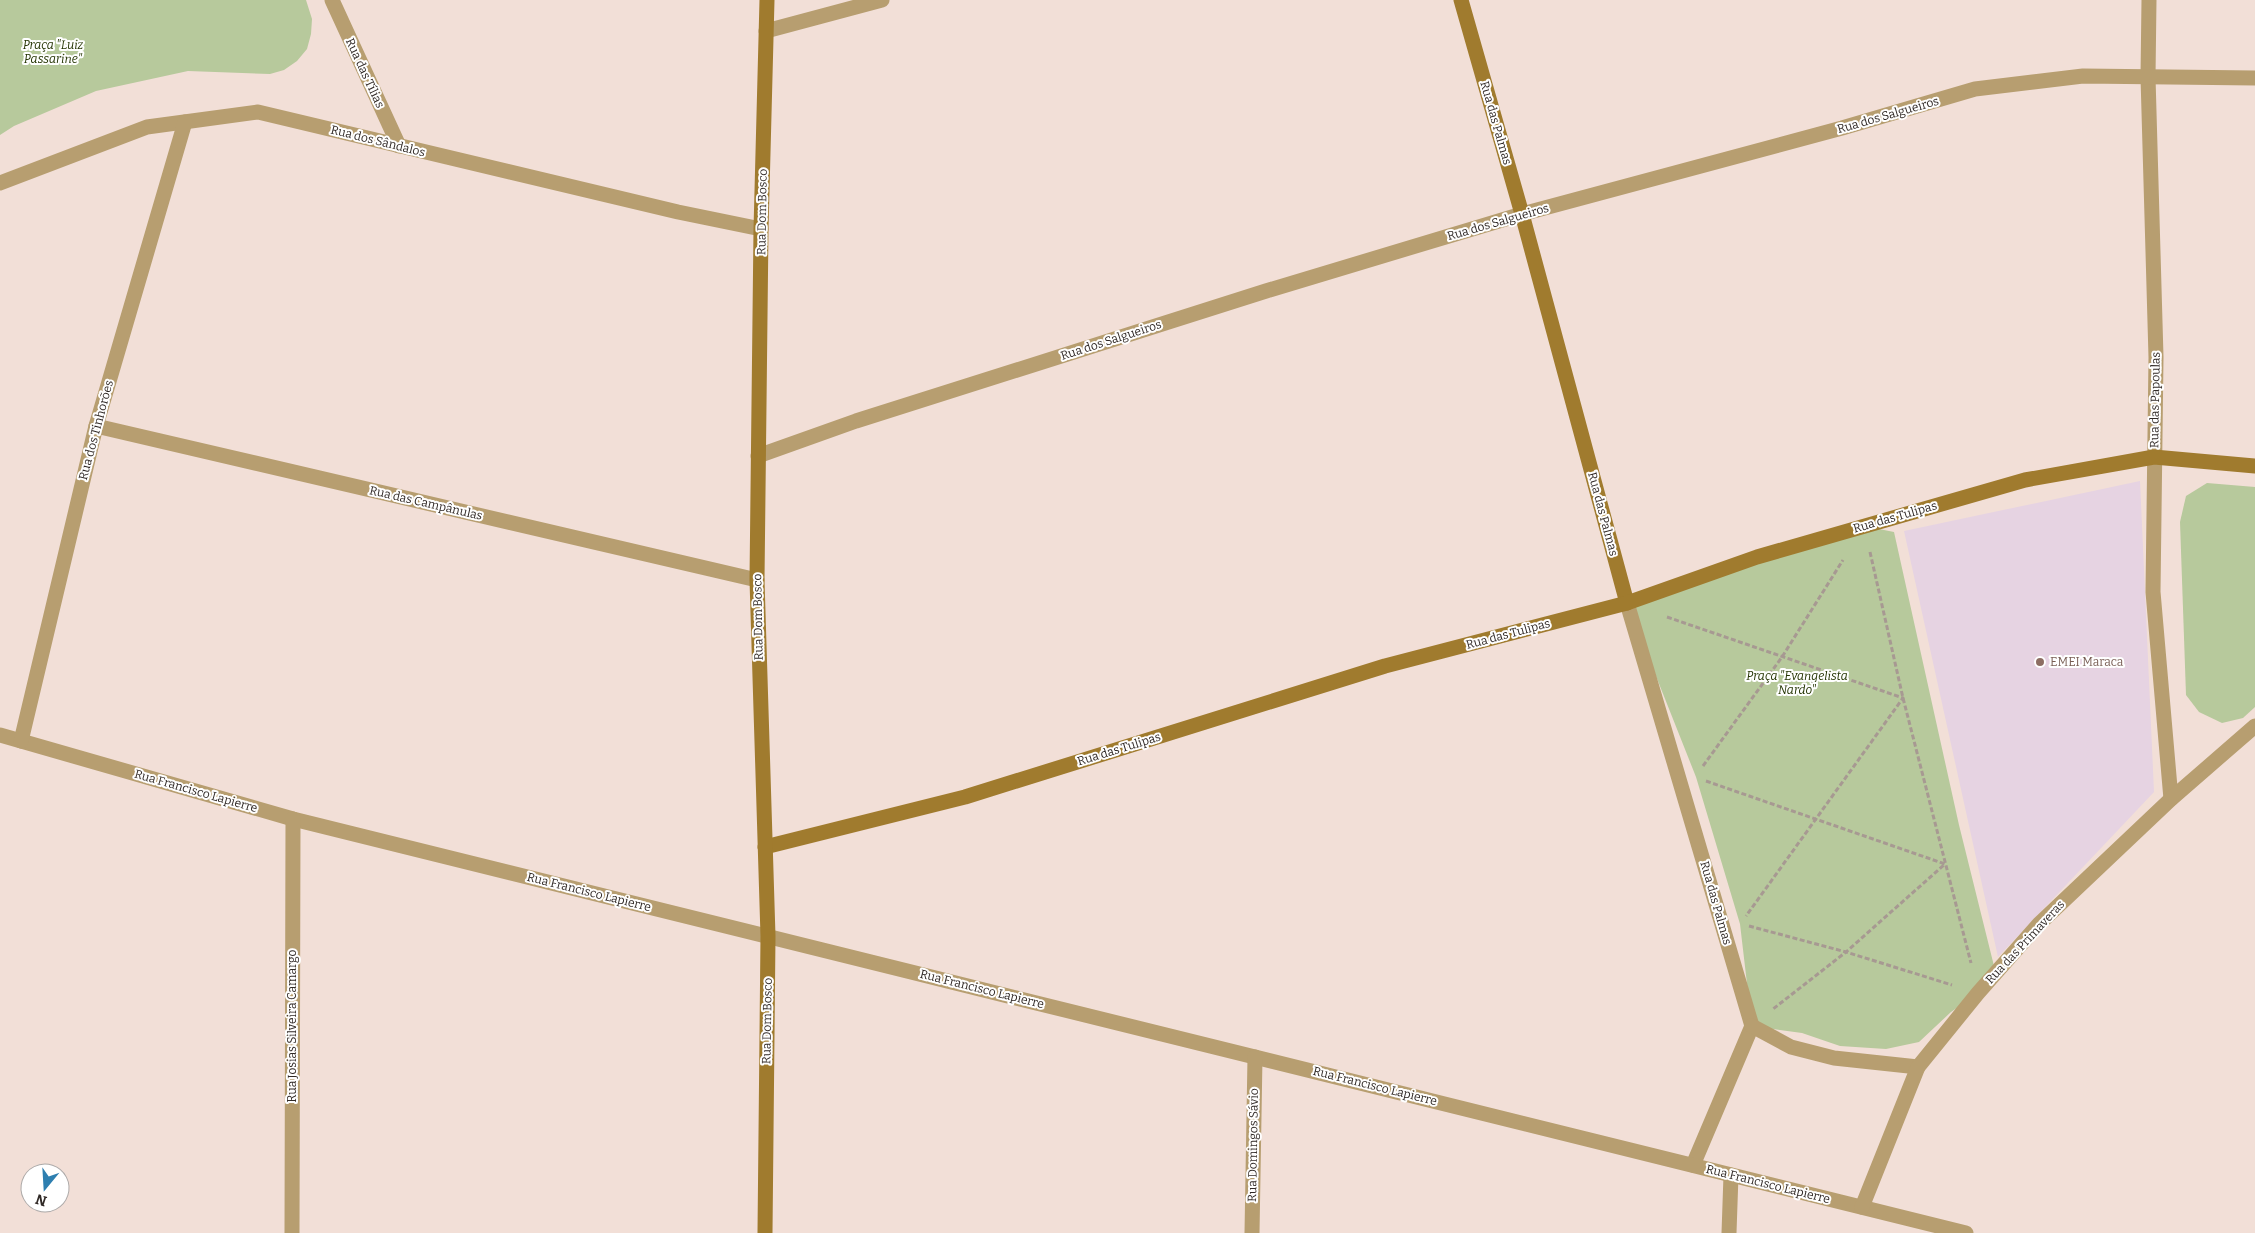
<svg xmlns="http://www.w3.org/2000/svg" width="2255" height="1233" font-family="Bitter,serif">
<style>
.education{fill:#e6d3e2}
.green{fill:#b7c99c}
.lines{fill:none;stroke-linecap:round;stroke-linejoin:round}
.path{stroke:#a79992;stroke-width:3;stroke-dasharray:5 2.5;stroke-linecap:butt}
.street{stroke:#b79e70;stroke-width:15}
.secondary{stroke:#a07b2e;stroke-width:15}
.education-dot{fill:#8d6e63;stroke:#fff;stroke-width:2}
.labels{text-anchor:middle;dominant-baseline:central;stroke-width:4;stroke-linejoin:round;paint-order:stroke}
.park-label{font-size:12px;font-style:italic;fill:#243402;stroke:#fff}
.street-label{font-size:12px;fill:#302926;stroke:#fff}
.education-label{font-size:12px;fill:#785e54;stroke:#fff;text-anchor:start}
</style>
<rect width="100%" height="100%" fill="#f2dfd7"/>
<path class="education" d="M2140,481L2154,792L1998,957L1904,531Z"/>
<g class="green">
<path d="M0,0H306L312,19L311,34L307,49L297,61L284,70L270,74L188,71L96,91L14,126L0,135Z"/>
<path d="M2207,483L2255,487V707L2243,718L2222,723L2199,712L2186,695L2180,522L2186,496Z"/>
<path d="M1864,526L1894,532L1959,825L1994,966L1978,993L1951,1012L1919,1042L1886,1049L1840,1046L1802,1033L1752,1026L1740,924L1696,777L1627,603Z"/>
</g>
<g class="lines">
<g class="path">
<path d="M1870,552L1903,698L1971,963"/>
<path d="M1667,617L1903,698L1746,916"/>
<path d="M1703,766L1782,657L1843,560"/>
<path d="M1706,781L1945,864L1846,952L1773,1009"/>
<path d="M1749,926L1846,952L1952,985"/>
</g>
<g class="street">
<path d="M332,0L399,146"/>
<path d="M2149,0L2148,77L2156,357L2153,592L2171,799"/>
<path d="M766,31L882,0"/>
<path d="M0,183L147,127L258,112L678,212L761,229"/>
<path d="M96,426L757,580"/>
<path d="M758,456L856,421L1266,291L1522,214L1842,128L1975,89L2083,76L2255,78"/>
<path d="M1627,603L1752,1026L1693,1165"/>
<path d="M0,735L293,819L1966,1233"/>
<path d="M21,741L96,426L185,122"/>
<path d="M1752,1026L1791,1047L1834,1058L1918,1067"/>
<path d="M1862,1207L1918,1067L1978,993L2039,924L2171,799L2255,726"/>
<path d="M292,1233L293,819"/>
<path d="M1252,1233L1255,1057"/>
<path d="M1729,1233L1731,1175"/>
</g>
<g class="secondary">
<path d="M1461,0L1522,214L1627,603"/>
<path d="M765,847L965,797L1385,666L1627,603L1757,557L2025,480L2154,457L2255,466"/>
<path d="M765,1233L768,936L757,580L761,229L767,0"/>
</g>
</g>
<circle class="education-dot" cx="2040" cy="662" r="5"/>
<g class="labels">
<g class="park-label">
<text x="53" y="45">Praça "Luiz<tspan x="53" dy="14">Passarine"</tspan></text>
<text x="1797" y="676">Praça "Evangelista<tspan x="1797" dy="14">Nardo"</tspan></text>
</g>
<g class="street-label">
<text transform="translate(365 73) rotate(65)">Rua das Tílias</text>
<text transform="translate(1888 115) rotate(-16)">Rua dos Salgueiros</text>
<text transform="translate(1496 123) rotate(74)">Rua das Palmas</text>
<text transform="translate(378 141) rotate(14)">Rua dos Sândalos</text>
<text transform="translate(762 212) rotate(-89)">Rua Dom Bosco</text>
<text transform="translate(1498 222) rotate(-16)">Rua dos Salgueiros</text>
<text transform="translate(1111 340) rotate(-18)">Rua dos Salgueiros</text>
<text transform="translate(2155 400) rotate(-89)">Rua das Papoulas</text>
<text transform="translate(96 430) rotate(-75)">Rua dos Tinhorões</text>
<text transform="translate(426 503) rotate(13)">Rua das Campânulas</text>
<text transform="translate(1603 514) rotate(75)">Rua das Palmas</text>
<text transform="translate(1895 517) rotate(-16)">Rua das Tulipas</text>
<text transform="translate(758 617) rotate(-91)">Rua Dom Bosco</text>
<text transform="translate(1508 634) rotate(-15)">Rua das Tulipas</text>
<text transform="translate(1119 749) rotate(-17)">Rua das Tulipas</text>
<text transform="translate(196 791) rotate(16)">Rua Francisco Lapierre</text>
<text transform="translate(589 892) rotate(14)">Rua Francisco Lapierre</text>
<text transform="translate(1716 903) rotate(74)">Rua das Palmas</text>
<text transform="translate(2025 942) rotate(-47)">Rua das Primaveras</text>
<text transform="translate(982 989) rotate(14)">Rua Francisco Lapierre</text>
<text transform="translate(767 1021) rotate(-89)">Rua Dom Bosco</text>
<text transform="translate(292 1026) rotate(-90)">Rua Josias Silveira Camargo</text>
<text transform="translate(1375 1086) rotate(14)">Rua Francisco Lapierre</text>
<text transform="translate(1253 1145) rotate(-89)">Rua Domingos Sávio</text>
<text transform="translate(1768 1184) rotate(14)">Rua Francisco Lapierre</text>
</g>
<g class="education-label">
<text x="2050" y="662">EMEI Maraca</text>
</g>
</g>
<g transform="translate(45 1188) rotate(198)"><circle r="24" fill="#ffffff" stroke="#aca9a8"/>
<path d="M0-4L9 19L0 12L-9 19Z" fill="#2e7fb0"/>
<text y="-8" font-size="14" font-weight="bold" text-anchor="middle" fill="#302926">N</text>
</g>
</svg>
